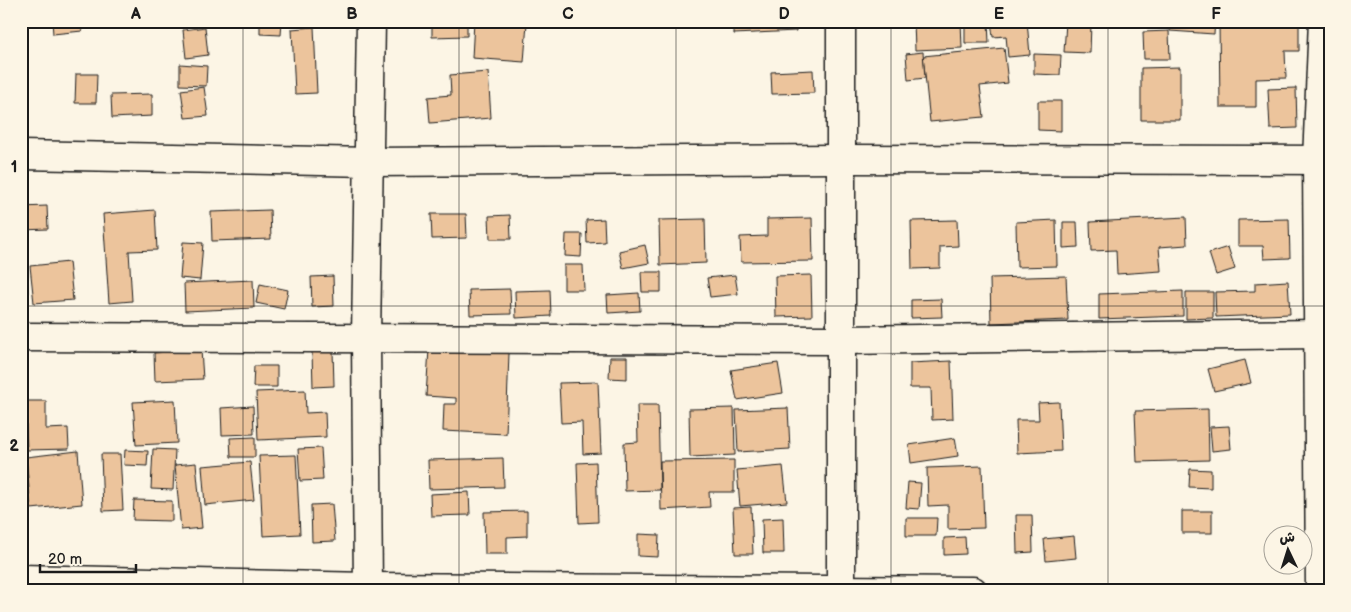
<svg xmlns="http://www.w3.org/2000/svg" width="1351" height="612" font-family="'Balsamiq Sans','Playpen Sans Arabic',sans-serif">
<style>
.building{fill:#ecc49c;stroke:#1c1c1c}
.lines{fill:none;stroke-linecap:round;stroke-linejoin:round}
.street-casing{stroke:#1c1c1c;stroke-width:31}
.street{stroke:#fcf5e5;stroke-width:28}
.grid{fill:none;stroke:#1c1c1c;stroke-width:1;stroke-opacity:0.55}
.neatline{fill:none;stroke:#1c1c1c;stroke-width:2}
.grid-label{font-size:16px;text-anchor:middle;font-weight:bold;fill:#1c1c1c}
</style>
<rect width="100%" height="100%" fill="#fcf5e5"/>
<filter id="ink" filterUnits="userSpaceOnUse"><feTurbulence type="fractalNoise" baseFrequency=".02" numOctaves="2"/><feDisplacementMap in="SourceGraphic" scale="10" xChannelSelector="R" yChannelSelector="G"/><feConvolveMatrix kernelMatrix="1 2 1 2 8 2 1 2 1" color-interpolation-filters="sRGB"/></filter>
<g filter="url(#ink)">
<g class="building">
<path d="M52,21H82V31L53,34Z"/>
<path d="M260,21H282L281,35L260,34Z"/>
<path d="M432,21H467V36L432,37Z"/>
<path d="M474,21L527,23L524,62L472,58Z"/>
<path d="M734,21H796V31L734,34Z"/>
<path d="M914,21H961L962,48L915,50Z"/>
<path d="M965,21H988L989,43H965Z"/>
<path d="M991,21H1027L1030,55L1008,57L1006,36L993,37Z"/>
<path d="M1170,21H1215L1214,34L1170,31Z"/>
<path d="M1219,21H1299V51H1285L1286,78L1256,79V107H1220Z"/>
<path d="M1066,22L1091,23L1090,53L1064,52Z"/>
<path d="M205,27L208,55L186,58L183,30Z"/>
<path d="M314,27L317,93L295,94L292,29Z"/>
<path d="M1169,31L1170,59H1144L1143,32Z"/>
<path d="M1004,48L1008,83L980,86L984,117L930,122L923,56Z"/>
<path d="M923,52L925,78L908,80L906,54Z"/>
<path d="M1034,54L1061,55L1060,75L1034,74Z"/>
<path d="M180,64L207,66L206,86L180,85Z"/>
<path d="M1180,67V120H1141V68Z"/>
<path d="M813,70L814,93L772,94L771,72Z"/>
<path d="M488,72L491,118L430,123L428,97L451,95L450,75Z"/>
<path d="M76,74H97L96,103H75Z"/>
<path d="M204,87L208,116L185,118L181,90Z"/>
<path d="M1296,88L1297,128L1270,129L1268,89Z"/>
<path d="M152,94V116L112,118L111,95Z"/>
<path d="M1038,101H1061V131L1038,130Z"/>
<path d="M47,206L48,229L21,230V207Z"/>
<path d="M155,210L157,250L129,251L132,301L109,303L103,214Z"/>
<path d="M270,210L271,239L212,241L211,212Z"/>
<path d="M431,214H466L467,238L432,239Z"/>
<path d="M510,215L511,239H490L489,216Z"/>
<path d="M1186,217L1187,245L1159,247L1161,271L1117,274L1116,250L1091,251L1090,222Z"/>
<path d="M812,218L813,261L741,262L740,237L767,236V219Z"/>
<path d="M604,219L605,242L587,243L586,220Z"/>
<path d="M705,219L706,263L660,265L659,220Z"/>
<path d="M1289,219L1290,258L1264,259L1263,246H1238V220Z"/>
<path d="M957,220L958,246L940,247V268L912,269L911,221Z"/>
<path d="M1056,220L1057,266L1017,267L1016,222Z"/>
<path d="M1063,222H1077L1078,247L1063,248Z"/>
<path d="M566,234H582L581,257L565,256Z"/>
<path d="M183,242L203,243L200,280L180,278Z"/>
<path d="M645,245L649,263L623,268L619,251Z"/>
<path d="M1228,247L1235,269L1216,275L1209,253Z"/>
<path d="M21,254H27L28,302L21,303Z"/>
<path d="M69,262L73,300L34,303L30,266Z"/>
<path d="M564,265H583L584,290H564Z"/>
<path d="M641,272H661V292H642Z"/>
<path d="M735,275L738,294L710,297L707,278Z"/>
<path d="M811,275L812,316L776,317L775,276Z"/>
<path d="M333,276L334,306L312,307L311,277Z"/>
<path d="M1066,276L1068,320L991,323L990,278Z"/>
<path d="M253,280L254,308L185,311L184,283Z"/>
<path d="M1288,281L1290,314L1216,317L1215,292L1255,291V283Z"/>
<path d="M260,284L288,290L284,309L256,303Z"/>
<path d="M510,289L511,314L470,315L469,290Z"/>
<path d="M550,290L551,316L516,318L515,291Z"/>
<path d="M1183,291V316L1099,319V294Z"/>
<path d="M1186,292H1213V318L1186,319Z"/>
<path d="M639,293L640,311L608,313L607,295Z"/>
<path d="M941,299L942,317L911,318V300Z"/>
<path d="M429,349L509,353L506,434L443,431L444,404H456V398L426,396Z"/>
<path d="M201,350L203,379L155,381L154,353Z"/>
<path d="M333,351L334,386L313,387L312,352Z"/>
<path d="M610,357H627V379L609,378Z"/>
<path d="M1245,360L1251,383L1214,391L1208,369Z"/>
<path d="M951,361L953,419L932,420L931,388H910V363Z"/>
<path d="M778,363L783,393L737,400L731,370Z"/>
<path d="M254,366H277V387H253Z"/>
<path d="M598,382L601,453L583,454L582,422L561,423L559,383Z"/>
<path d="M305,390L306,413L325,412L326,437L258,440L256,392Z"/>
<path d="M175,400L177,443L136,445L133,402Z"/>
<path d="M25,401H46V429L68,428L69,449L27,450Z"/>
<path d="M1059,402L1061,451L1017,453L1016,420H1039L1038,403Z"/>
<path d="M637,405H658L660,490L625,491L624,443L638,442Z"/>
<path d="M253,406L254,434L222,435L221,408Z"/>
<path d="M734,408L735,455L690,457L689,409Z"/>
<path d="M788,408L790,449L738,452L736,410Z"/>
<path d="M1208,409L1209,460L1137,462L1135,411Z"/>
<path d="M1229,426L1231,449L1212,451L1210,427Z"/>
<path d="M255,437V457H231L230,438Z"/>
<path d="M955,438L958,456L911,463L909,445Z"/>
<path d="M321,448L323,480L300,481L298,449Z"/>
<path d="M153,449L175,450L173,490L151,489Z"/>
<path d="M125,450L148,451L147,466L124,465Z"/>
<path d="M78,451L82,504L31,509L26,457Z"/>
<path d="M101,454H120L123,510L103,511Z"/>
<path d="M296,455L300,534L263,536L259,456Z"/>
<path d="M503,458L504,487L429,489L428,460Z"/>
<path d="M734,460V492H709L710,507L661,510L660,461Z"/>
<path d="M250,462L254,500L205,505L202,466Z"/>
<path d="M596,462L598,522L579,523L577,463Z"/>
<path d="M196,463L202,528L181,530L175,465Z"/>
<path d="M783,466L787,502L740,506L737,470Z"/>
<path d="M982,466L984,528L948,529V505L928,506L927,468Z"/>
<path d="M1190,469L1211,470V488L1189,487Z"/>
<path d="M908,482L921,483L919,509L906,508Z"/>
<path d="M469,492L470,515L431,516L430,494Z"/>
<path d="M134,500L172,501V521L133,520Z"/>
<path d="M332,504L335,541L312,542L311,505Z"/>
<path d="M751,507L753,554H735L733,508Z"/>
<path d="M527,511V536L507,537V554H485L484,512Z"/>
<rect x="1182" y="511" width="30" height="22"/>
<path d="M21,513L29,514L27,539H21Z"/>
<path d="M1016,515H1032L1033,552L1017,553Z"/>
<path d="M783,518L784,553H763L762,519Z"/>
<path d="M906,518H937L936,536H906Z"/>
<path d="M638,534L659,535L658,557L638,556Z"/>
<path d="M1074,536L1076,558L1046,561L1044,539Z"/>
<path d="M965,537L966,554L944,555V538Z"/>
</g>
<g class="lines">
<defs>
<g id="street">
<path d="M841,21V591"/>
<path d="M21,155L370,162L840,159L1330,160"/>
<path d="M21,337L840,340L1317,334"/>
<path d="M21,579L367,587L973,591"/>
<path d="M368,591L366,337L371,21"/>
<path d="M1320,591L1317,160L1323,21"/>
</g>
</defs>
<use href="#street" class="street-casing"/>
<use href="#street" class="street"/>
</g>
</g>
<path class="grid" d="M243,21V591M459,21V591M676,21V591M891,21V591M1108,21V591M21,306H1330"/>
<rect width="1351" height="612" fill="none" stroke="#fcf5e5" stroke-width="55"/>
<g transform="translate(1288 550) rotate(356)"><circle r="24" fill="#fcf5e5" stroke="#a29e95"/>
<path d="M0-4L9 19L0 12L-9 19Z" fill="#1c1c1c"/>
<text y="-8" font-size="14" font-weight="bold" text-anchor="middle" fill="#1c1c1c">ش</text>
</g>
<path d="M40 564v8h96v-8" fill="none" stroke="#1c1c1c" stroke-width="2.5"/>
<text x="48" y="564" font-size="15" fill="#1c1c1c" stroke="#fcf5e5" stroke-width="4" paint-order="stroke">20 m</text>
<rect x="28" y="28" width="1296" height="556" class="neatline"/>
<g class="grid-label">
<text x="136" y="19">A</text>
<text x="352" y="19">B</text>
<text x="568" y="19">C</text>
<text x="784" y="19">D</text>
<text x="999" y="19">E</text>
<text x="1216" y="19">F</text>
<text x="14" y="172">1</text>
<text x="14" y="451">2</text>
</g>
</svg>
